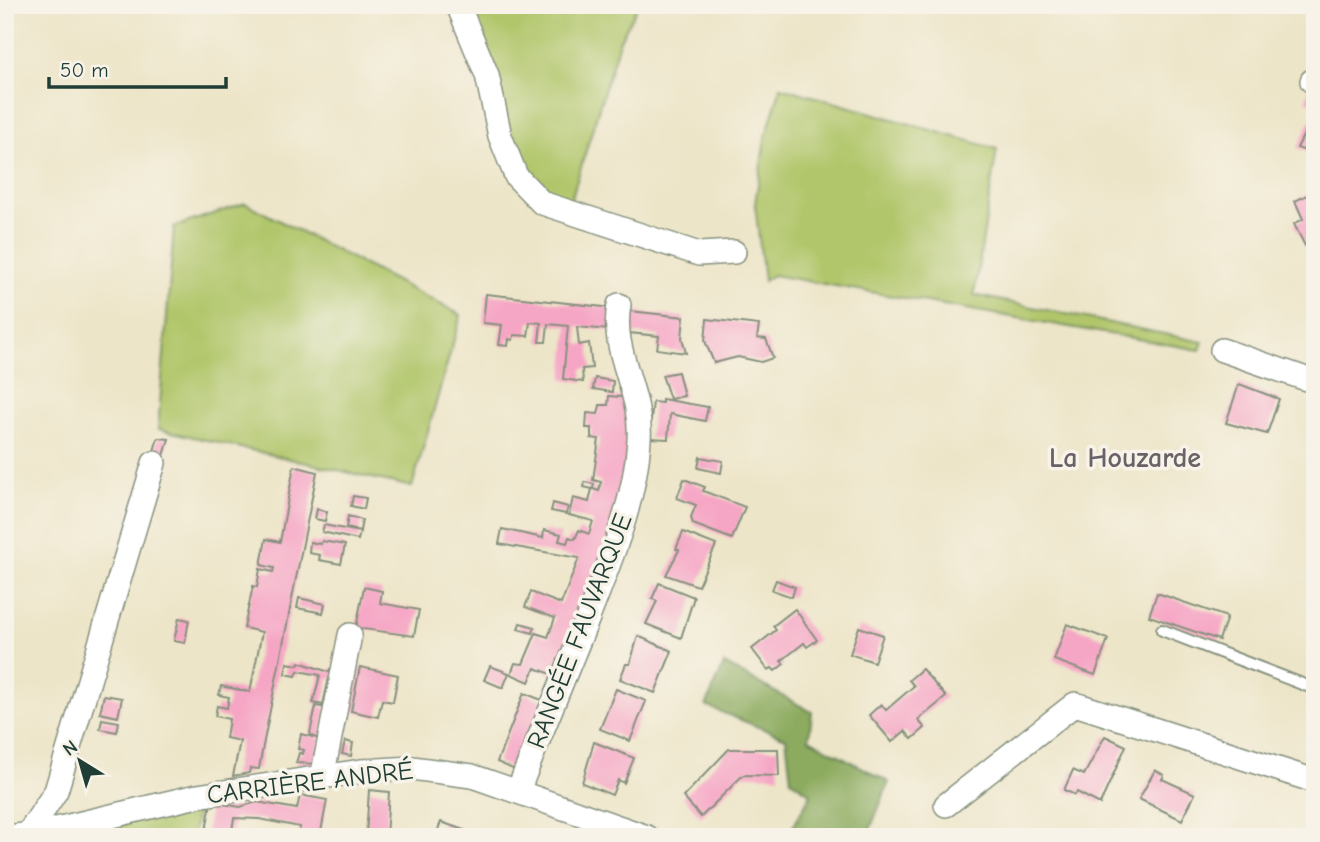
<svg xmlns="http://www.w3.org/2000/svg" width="1320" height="842" font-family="'Comic Neue',sans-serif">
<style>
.green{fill:#b1c66b;stroke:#688250;stroke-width:2}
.forest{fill:#8cab5f;stroke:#56744a;stroke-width:2}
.building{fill:#f6a6c5}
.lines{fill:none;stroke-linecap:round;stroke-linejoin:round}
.lane-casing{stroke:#86917e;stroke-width:14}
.street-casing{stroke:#86917e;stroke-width:26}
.lane{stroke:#fff;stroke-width:10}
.street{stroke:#fff;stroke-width:23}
.labels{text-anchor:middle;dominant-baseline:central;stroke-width:7;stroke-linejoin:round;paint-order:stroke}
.street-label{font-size:26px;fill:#1f3d34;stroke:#f7f3e8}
.neighbourhood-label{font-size:28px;font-weight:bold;fill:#6a6267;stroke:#f7f3e8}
</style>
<rect width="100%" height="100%" fill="#f7f3e8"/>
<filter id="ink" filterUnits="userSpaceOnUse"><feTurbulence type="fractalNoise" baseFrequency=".0143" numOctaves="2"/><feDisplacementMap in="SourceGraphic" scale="14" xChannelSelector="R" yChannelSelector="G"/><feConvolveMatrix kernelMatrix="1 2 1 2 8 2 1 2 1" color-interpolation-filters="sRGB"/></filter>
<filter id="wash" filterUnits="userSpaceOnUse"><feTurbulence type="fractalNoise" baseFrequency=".00686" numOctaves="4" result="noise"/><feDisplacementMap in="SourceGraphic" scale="28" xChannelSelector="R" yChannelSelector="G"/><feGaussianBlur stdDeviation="1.57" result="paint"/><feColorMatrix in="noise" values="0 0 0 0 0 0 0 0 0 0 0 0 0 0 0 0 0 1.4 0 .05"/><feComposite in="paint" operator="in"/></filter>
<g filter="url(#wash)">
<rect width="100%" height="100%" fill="#ede5c8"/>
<g class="green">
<path d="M475,5H638L619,42L567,213L516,176L465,20Z"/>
<path d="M781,87L997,149L974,295L1203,342L1200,350L773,275L764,281L755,204L765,139Z"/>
<path d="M245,203L461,315L412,487L158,429L174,227Z"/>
<path d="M198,802L193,837H47Z"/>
</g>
<path class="forest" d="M724,664L812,712L809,739L889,782L867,837H787L811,794L791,780L786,738L706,706Z"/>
<g id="blocks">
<g class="building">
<path d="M1309,90L1315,92V104L1306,100Z"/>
<path d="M1315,112V152L1314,154L1297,148Z"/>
<path d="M1315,191V242L1305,246L1294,224L1303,219L1295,201Z"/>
<path d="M486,294L612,308L610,330L577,327L579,345L589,343L592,368L582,369L583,382L563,379L568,326L548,324L546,342H539L541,323L530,322L528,336L514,335L513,340L509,339L508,346L499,345L502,325L483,323Z"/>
<path d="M621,310L684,317L682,338L686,353L657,349L659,336L619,332Z"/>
<path d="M707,319L759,325L757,338L766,339L773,358L761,362L738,357L714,363L705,341Z"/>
<path d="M678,372L684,396L670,399L662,375Z"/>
<path d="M595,378L613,381L612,392L593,389Z"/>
<path d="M1239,384L1279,399L1267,434L1226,423Z"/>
<path d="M609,396L632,398L630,461L616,529L557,676L535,668L529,682L511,674L515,663L523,664L536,633L548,637L555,618L525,607L531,592L561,604L579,558L499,544L502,529L543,538L544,530L561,534L559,541L567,543L569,537L575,539L579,530L589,534L593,521L569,515L573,498L589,502L592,489L584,487L585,482L594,484L593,489L599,491L601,482L593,480L599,439L591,438V428H586L587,413L598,414L600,405H608Z"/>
<path d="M662,399L708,407L705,421L670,414L668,439L649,438L653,402L662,403Z"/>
<path d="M158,438L169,439L163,459L152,457Z"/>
<path d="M700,457L723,461L721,473L698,468Z"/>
<path d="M294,466L317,472L263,746L259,769L250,768L249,773L233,776L240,741L226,738L229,719L215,716L217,706L227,708L229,697L219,695L221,686L250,692L262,632L244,628L253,586L257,587L260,569L273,572L274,568L261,565L266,539L280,542Z"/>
<path d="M684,479L705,487L703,491L745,507L732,539L693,524L691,517L696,505L677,498Z"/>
<path d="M353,496L366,498L364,509L351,506Z"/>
<path d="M553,503L568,507L566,514L551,511Z"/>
<path d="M317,509L327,512L325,521L315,519Z"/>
<path d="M348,516L362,520L360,531L346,528Z"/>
<path d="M324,525L360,532L358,540L322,532Z"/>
<path d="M683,532L716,545L698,586L666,575L679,550L676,549Z"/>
<path d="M322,541L345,545L341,564L319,560L320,555L309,553L310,542L321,544Z"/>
<path d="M776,580L795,587L792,597L772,590Z"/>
<path d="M659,583L694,597L681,638L646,624L657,601L652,599Z"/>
<path d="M364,587L382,591L380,603L419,610L414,636L356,628Z"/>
<path d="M1157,593L1227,617L1219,640L1149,616Z"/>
<path d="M299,598L325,604L323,613L297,608Z"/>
<path d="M795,609L817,640L807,647L804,643L781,661L784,664L775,671L772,668L768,670L752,649L776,630L773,626Z"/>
<path d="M179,618L189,620L185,643L174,641Z"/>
<path d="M520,623L535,627L533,633L518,629Z"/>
<path d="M1067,624L1108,639L1095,675L1054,660Z"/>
<path d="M859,627L883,635L874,662L850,654Z"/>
<path d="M638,636L672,651L655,693L620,679L626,664H630Z"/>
<path d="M299,662L329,672L330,669L336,670L334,678H329L323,705L313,703L320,675L298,671L296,676L285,674L287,663L298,665Z"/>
<path d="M490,666L509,673L503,688L484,680Z"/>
<path d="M360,667L398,675L393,702L382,700L378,717L351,711Z"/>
<path d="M922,669L946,697L918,720L925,728L912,739L905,731L892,742L869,715L881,704L886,710L914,686L909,680Z"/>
<path d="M616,689L646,701L630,741L600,729Z"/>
<path d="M524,693L547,702L515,770L497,762Z"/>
<path d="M104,695L122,698L118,717L100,713Z"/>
<path d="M316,706L327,708L320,738L313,737L320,739L318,764L296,763L299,753L303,754L304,750L298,749L301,734L313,737L310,733Z"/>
<path d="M102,719L119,722L117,732L100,729Z"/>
<path d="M1105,736L1126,746L1100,804L1077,792L1075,795L1064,790L1073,770L1084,775Z"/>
<path d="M345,741L353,743L351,756L342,754Z"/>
<path d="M594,742L634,758L624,783L618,780L612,795L582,783Z"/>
<path d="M729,749H778L779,776L743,775L701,817L683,797Z"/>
<path d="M1155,770L1164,775L1162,779L1195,794L1182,820L1139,799Z"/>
<path d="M369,790L389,792L386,837H366Z"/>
<path d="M300,795L327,800L320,837H298L300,827L259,819L234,818L231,837H205L211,802L240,807L257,802L297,809Z"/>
<path d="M441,822L481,836V837H435Z"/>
</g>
</g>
</g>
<g filter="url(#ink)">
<use href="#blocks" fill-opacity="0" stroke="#86917e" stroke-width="2"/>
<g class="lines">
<defs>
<path id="lane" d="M1162,630L1315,689"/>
<g id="street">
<path d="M458,5L487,75L500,136L516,176L542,203L699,254L734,252"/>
<path d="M1312,81L1315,82"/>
<path d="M1222,350L1315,382"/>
<path d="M322,778L350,635"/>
<path d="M518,791C540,735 563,679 586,623C609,563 635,505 639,440C643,392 610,353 619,305"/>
<path d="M946,805L1075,704L1315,781"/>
<path d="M28,834L56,791L154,463"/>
<path d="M9,837L52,830L197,796L361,771L412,768L472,776L647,837"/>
</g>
</defs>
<use href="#lane" class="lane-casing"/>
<use href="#street" class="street-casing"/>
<use href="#lane" class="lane"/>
<use href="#street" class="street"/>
</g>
</g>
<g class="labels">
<g class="street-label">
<text transform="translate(580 631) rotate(-69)">RANGÉE FAUVARQUE</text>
<text transform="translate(310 783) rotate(-7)">CARRIÈRE ANDRÉ</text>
</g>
<g class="neighbourhood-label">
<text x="1125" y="458">La Houzarde</text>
</g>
</g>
<rect width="1320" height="842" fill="none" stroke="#f7f3e8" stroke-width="28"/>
<g transform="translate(80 761) rotate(323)" stroke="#f7f3e8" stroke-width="5" paint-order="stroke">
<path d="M0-5L12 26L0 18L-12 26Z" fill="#1f3d34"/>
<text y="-10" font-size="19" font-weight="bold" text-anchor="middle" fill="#1f3d34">N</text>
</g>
<path d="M49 77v10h177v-10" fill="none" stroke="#1f3d34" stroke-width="3.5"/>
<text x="60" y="77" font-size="21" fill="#1f3d34" stroke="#f7f3e8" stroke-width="5" paint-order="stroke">50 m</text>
</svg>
